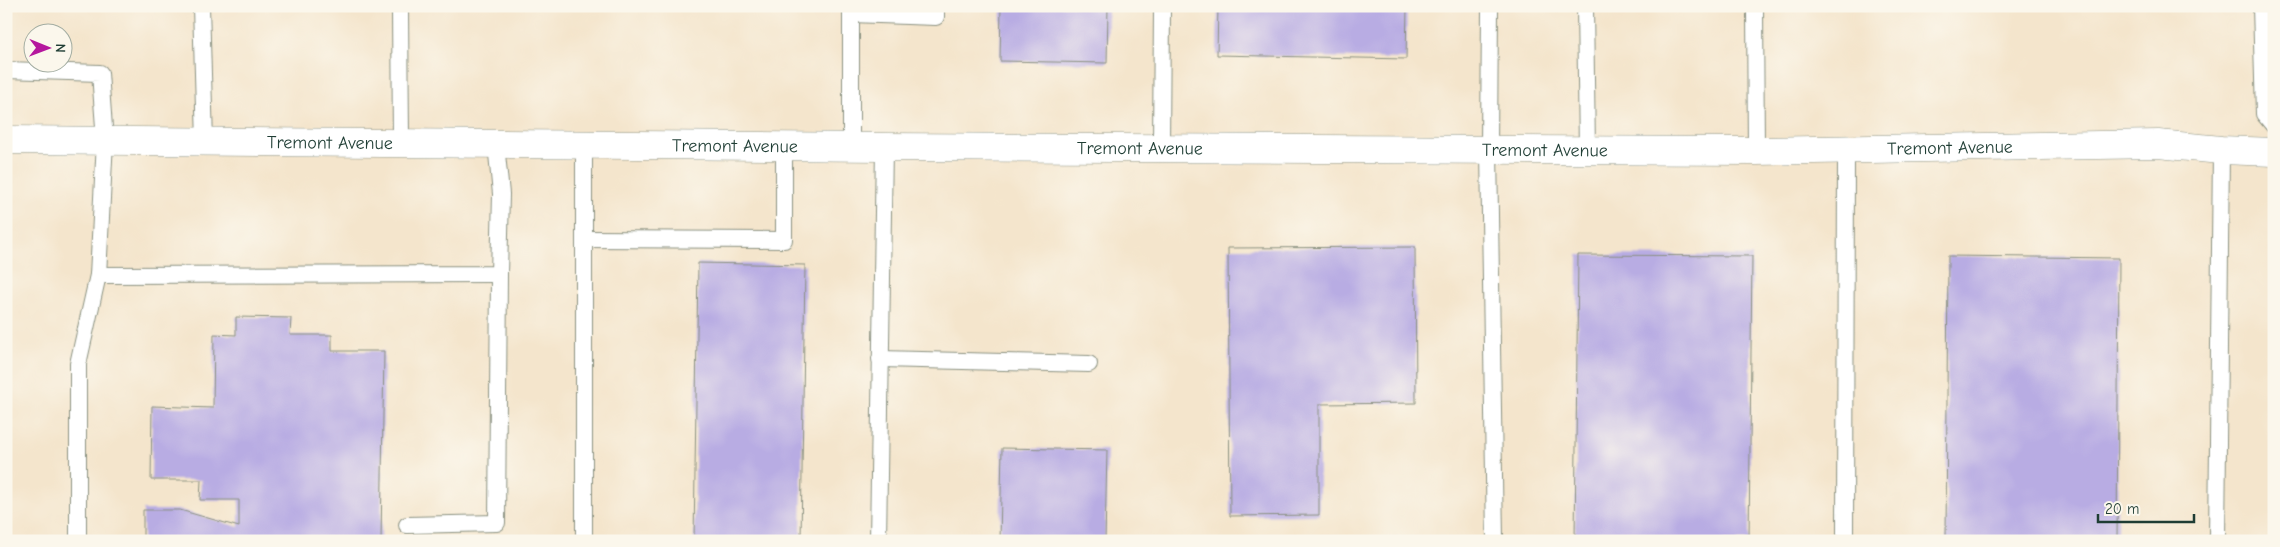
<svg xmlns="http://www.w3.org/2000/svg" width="2280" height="547" font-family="'Comic Neue',sans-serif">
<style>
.building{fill:#b8ace3}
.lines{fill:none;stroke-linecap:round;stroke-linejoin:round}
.lane-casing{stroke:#8a9180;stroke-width:18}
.secondary-casing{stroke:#8a9180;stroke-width:29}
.lane{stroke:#fff;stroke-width:16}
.secondary{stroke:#fff;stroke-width:28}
.labels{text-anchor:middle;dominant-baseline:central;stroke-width:5;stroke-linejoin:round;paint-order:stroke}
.street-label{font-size:18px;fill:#1f3d34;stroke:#fbf7ec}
</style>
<rect width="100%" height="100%" fill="#fbf7ec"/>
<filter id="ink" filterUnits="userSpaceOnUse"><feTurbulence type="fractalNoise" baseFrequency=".02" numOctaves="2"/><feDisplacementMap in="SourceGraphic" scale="10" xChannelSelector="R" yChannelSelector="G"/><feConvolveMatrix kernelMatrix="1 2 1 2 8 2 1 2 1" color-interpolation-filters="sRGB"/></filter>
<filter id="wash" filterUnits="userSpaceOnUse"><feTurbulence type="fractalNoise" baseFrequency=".0096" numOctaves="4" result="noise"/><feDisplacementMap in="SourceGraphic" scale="20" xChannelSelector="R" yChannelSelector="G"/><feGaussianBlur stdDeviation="1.12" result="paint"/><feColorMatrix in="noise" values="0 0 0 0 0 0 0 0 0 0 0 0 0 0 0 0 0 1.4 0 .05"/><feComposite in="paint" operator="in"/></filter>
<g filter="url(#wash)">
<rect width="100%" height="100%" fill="#f4e5cc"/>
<g id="blocks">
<g class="building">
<path d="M1001,6H1108L1107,63L1000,61Z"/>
<path d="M1218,6H1407L1406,59L1217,55Z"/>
<path d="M1415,247L1416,403L1319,404V515L1230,516L1228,248Z"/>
<path d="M1578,255L1752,256L1749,541H1575Z"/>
<path d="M1948,256L2119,258L2117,541H1946Z"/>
<path d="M698,263L805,265L801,541H694Z"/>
<path d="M236,317L291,318L290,335H332V351H384L381,541H143V510H180L239,527V500H200L201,480H151L152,406L213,408L214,334L236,335Z"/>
<path d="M1002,448L1107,450L1105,541H1000Z"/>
</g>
</g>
</g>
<g filter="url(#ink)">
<use href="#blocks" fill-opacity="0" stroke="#8a9180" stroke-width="1"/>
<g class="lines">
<defs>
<g id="lane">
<path d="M201,6L205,142"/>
<path d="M400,6L401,143"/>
<path d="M1490,6L1489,150L1495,541"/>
<path d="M1585,6L1587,151"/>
<path d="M1755,6L1756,151"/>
<path d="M2261,6L2264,114L2274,126"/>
<path d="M851,14L936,17V6"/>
<path d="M6,70L100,73L105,141L98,275L499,274L501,194L496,144"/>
<path d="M851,147V6"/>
<path d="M1161,149L1162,6"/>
<path d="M584,239L784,240V146"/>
<path d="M880,359L1089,364"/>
<path d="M407,525L497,523L499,274"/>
<path d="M78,541V364L98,275"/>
<path d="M584,541V145"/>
<path d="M878,541L884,147"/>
<path d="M1845,541L1846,150"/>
<path d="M2217,541L2221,150"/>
</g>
<g id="secondary">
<path id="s1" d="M6,140L884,147L1756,151L2158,144L2221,150L2274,152"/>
</g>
</defs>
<use href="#lane" class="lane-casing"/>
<use href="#secondary" class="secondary-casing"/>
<use href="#lane" class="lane"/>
<use href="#secondary" class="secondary"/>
</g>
</g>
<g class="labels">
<g class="street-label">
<text stroke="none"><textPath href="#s1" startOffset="324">Tremont Avenue</textPath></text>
<text stroke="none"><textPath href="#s1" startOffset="729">Tremont Avenue</textPath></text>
<text stroke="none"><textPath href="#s1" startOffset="1944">Tremont Avenue</textPath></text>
<text stroke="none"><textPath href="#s1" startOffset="1134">Tremont Avenue</textPath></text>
<text stroke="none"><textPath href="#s1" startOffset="1539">Tremont Avenue</textPath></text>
</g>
</g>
<rect width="2280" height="547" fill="none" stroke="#fbf7ec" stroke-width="25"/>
<g transform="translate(48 48) rotate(91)"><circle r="24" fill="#fbf7ec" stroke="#a3ada2"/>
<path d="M0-4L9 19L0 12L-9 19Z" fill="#b5179e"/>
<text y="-8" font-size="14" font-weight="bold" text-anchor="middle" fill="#1f3d34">N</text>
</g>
<path d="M2098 514v8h96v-8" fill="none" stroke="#1f3d34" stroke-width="2.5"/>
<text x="2105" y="514" font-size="15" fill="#1f3d34" stroke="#fbf7ec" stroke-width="4" paint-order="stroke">20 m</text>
</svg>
